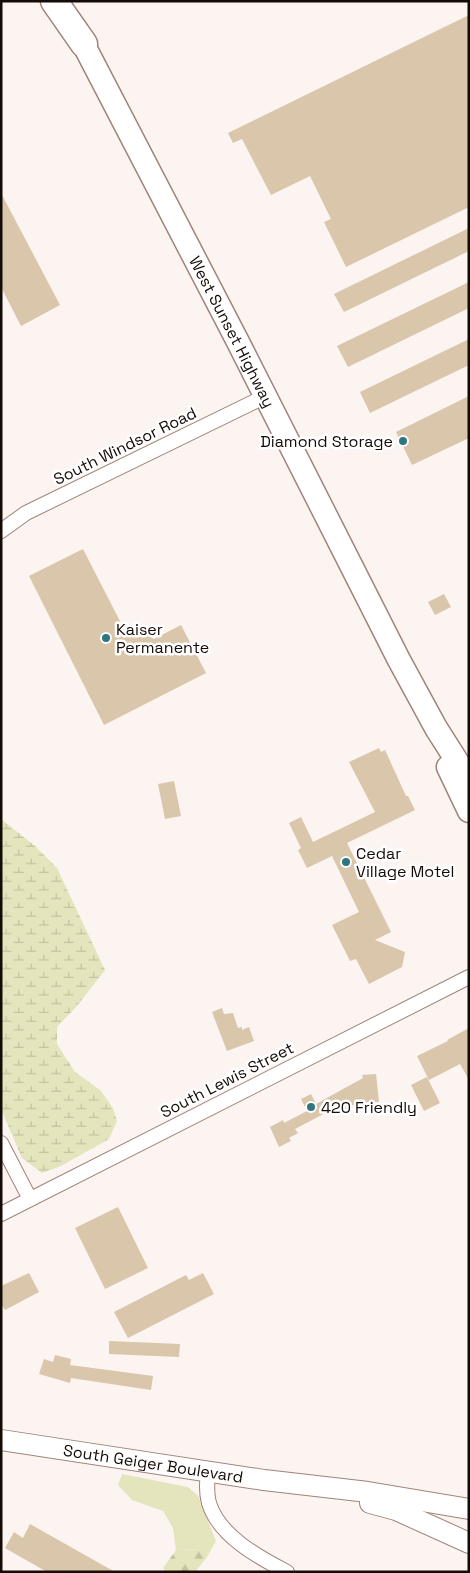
<svg xmlns="http://www.w3.org/2000/svg" width="470" height="1573" font-family="'Space Grotesk',sans-serif">
<style>
.grass{fill:#e4e5bd}
.forest{fill:url(#forest-firs)}
.wetland{fill:url(#wetland-marsh)}
.building{fill:#d9c6ab}
.lines{fill:none;stroke-linecap:round;stroke-linejoin:round}
.street-casing{stroke:#a18377;stroke-width:16}
.secondary-casing{stroke:#a18377;stroke-width:22}
.primary-casing{stroke:#a18377;stroke-width:25}
.highway-casing{stroke:#a18377;stroke-width:29}
.street{stroke:#fff;stroke-width:14}
.secondary{stroke:#fff;stroke-width:20}
.primary{stroke:#fff;stroke-width:22}
.highway{stroke:#fff;stroke-width:26}
.poi-dot{fill:#2e7680;stroke:#fff;stroke-width:2}
.labels{text-anchor:middle;dominant-baseline:central;stroke-width:5;stroke-linejoin:round;paint-order:stroke}
.street-label{font-size:16px;fill:#140a06;stroke:#fff}
.poi-label{font-size:16px;fill:#140a06;stroke:#fff;text-anchor:start}
</style>
<defs>
<pattern id="forest-firs" width="22" height="20" patternUnits="userSpaceOnUse" patternTransform="scale(1.25)"><rect width="22" height="20" fill="#e4e5bd"/><path d="M5 1l3.5 6h-7zM16 11l3.5 6h-7z" fill="#c3c3a1"/></pattern>
<pattern id="wetland-marsh" width="20" height="14" patternUnits="userSpaceOnUse" patternTransform="scale(1.25)"><rect width="20" height="14" fill="#e4e5bd"/><path d="M1 5h8M5 5V1M11 12h8M15 12V8" fill="none" stroke="#c3c3a1"/></pattern>
</defs>
<rect width="100%" height="100%" fill="#fbf4f1"/>
<path class="grass" d="M122,1474L188,1487L198,1496L216,1541L207,1557L201,1549L176,1550L173,1528L163,1511L132,1500L118,1485Z"/>
<path class="forest" d="M202,1549L207,1557L195,1572H166L163,1568L176,1550Z"/>
<path class="wetland" d="M1,819L35,846L57,868L105,970L77,1006L57,1027V1044L75,1072L100,1090L113,1108L117,1121L109,1139L61,1166L42,1173L22,1158L1,1109Z"/>
<g class="building">
<path d="M469,15V207L346,267L324,222L331,219L310,176L271,195L242,139L233,143L228,133Z"/>
<path d="M1,193L60,305L21,326L1,287Z"/>
<path d="M469,228V251L344,312L334,294Z"/>
<path d="M469,282V308L348,367L337,346Z"/>
<path d="M469,339V365L370,413L360,392Z"/>
<path d="M469,396V438L412,465L396,432Z"/>
<path d="M83,549L125,631L138,629L144,631L154,639L181,625L206,673L104,725L29,576Z"/>
<path d="M444,594L451,607L435,615L428,602Z"/>
<path d="M379,748L381,752L385,750L406,796H408L415,810L347,843L391,932L375,940L405,952L402,967L369,984L356,959L350,961L332,925L359,912L332,856L307,868L298,850L301,848L289,823L301,817L313,842L375,812L349,762Z"/>
<path d="M174,781L181,816L165,819L158,784Z"/>
<path d="M222,1008L224,1014L233,1013L238,1028L242,1027V1030L249,1027L254,1041L227,1051L212,1012Z"/>
<path d="M469,1028V1080L460,1064L429,1080L417,1056L448,1041L447,1040Z"/>
<path d="M376,1074L379,1102L358,1103L335,1115L333,1109L295,1129L298,1133L289,1138L291,1141L279,1147L270,1127L283,1120L284,1123L307,1111L301,1099L311,1094L316,1104L363,1078L362,1075Z"/>
<path d="M427,1077L440,1103L424,1111L411,1085Z"/>
<path d="M118,1207L148,1268L105,1289L75,1228Z"/>
<path d="M29,1273L39,1292L5,1310L1,1304V1286Z"/>
<path d="M203,1273L214,1294L128,1338L114,1312L186,1275L189,1280Z"/>
<path d="M109,1341L180,1344L179,1357L109,1354Z"/>
<path d="M55,1355L71,1359L70,1365L153,1376L151,1390L71,1378L70,1383L39,1374L44,1359L53,1362Z"/>
<path d="M30,1524L115,1572H47L5,1548L14,1532L23,1538Z"/>
</g>
<g class="lines">
<defs>
<g id="street">
<path d="M1,531L26,513L266,396"/>
<path d="M1,1143L30,1199"/>
<path d="M1,1214L469,977"/>
<path d="M208,1471C207,1482 206,1492 209,1503C219,1536 258,1557 287,1572"/>
</g>
<g id="secondary">
<path id="s1" d="M1,1440L264,1480L368,1492L469,1509"/>
<path d="M370,1503L396,1510L469,1543"/>
</g>
<g id="primary">
<path id="s2" d="M75,28L237,340L399,660L436,728L469,780"/>
<path d="M448,767L469,811"/>
</g>
<path id="highway" d="M54,1L84,44"/>
</defs>
<use href="#street" class="street-casing"/>
<use href="#secondary" class="secondary-casing"/>
<use href="#primary" class="primary-casing"/>
<use href="#highway" class="highway-casing"/>
<use href="#street" class="street"/>
<use href="#secondary" class="secondary"/>
<use href="#primary" class="primary"/>
<use href="#highway" class="highway"/>
</g>
<g class="poi-dot">
<circle cx="403" cy="441" r="5"/>
<circle cx="106" cy="638" r="5"/>
<circle cx="346" cy="862" r="5"/>
<circle cx="311" cy="1107" r="5"/>
</g>
<g class="labels">
<g class="street-label">
<text stroke="none"><textPath href="#s2" startOffset="342">West Sunset Highway</textPath></text>
<text transform="translate(125 446) rotate(-26)">South Windsor Road</text>
<text transform="translate(227 1080) rotate(-27)">South Lewis Street</text>
<text stroke="none"><textPath href="#s1" startOffset="154">South Geiger Boulevard</textPath></text>
</g>
<g class="poi-label">
<text x="393" y="441" text-anchor="end">Diamond Storage</text>
<text x="116" y="629">Kaiser<tspan x="116" dy="18">Permanente</tspan></text>
<text x="356" y="853">Cedar<tspan x="356" dy="18">Village Motel</tspan></text>
<text x="321" y="1107">420 Friendly</text>
</g>
</g>
<rect width="470" height="1573" fill="none" stroke="#140a06" stroke-width="5"/>
</svg>
